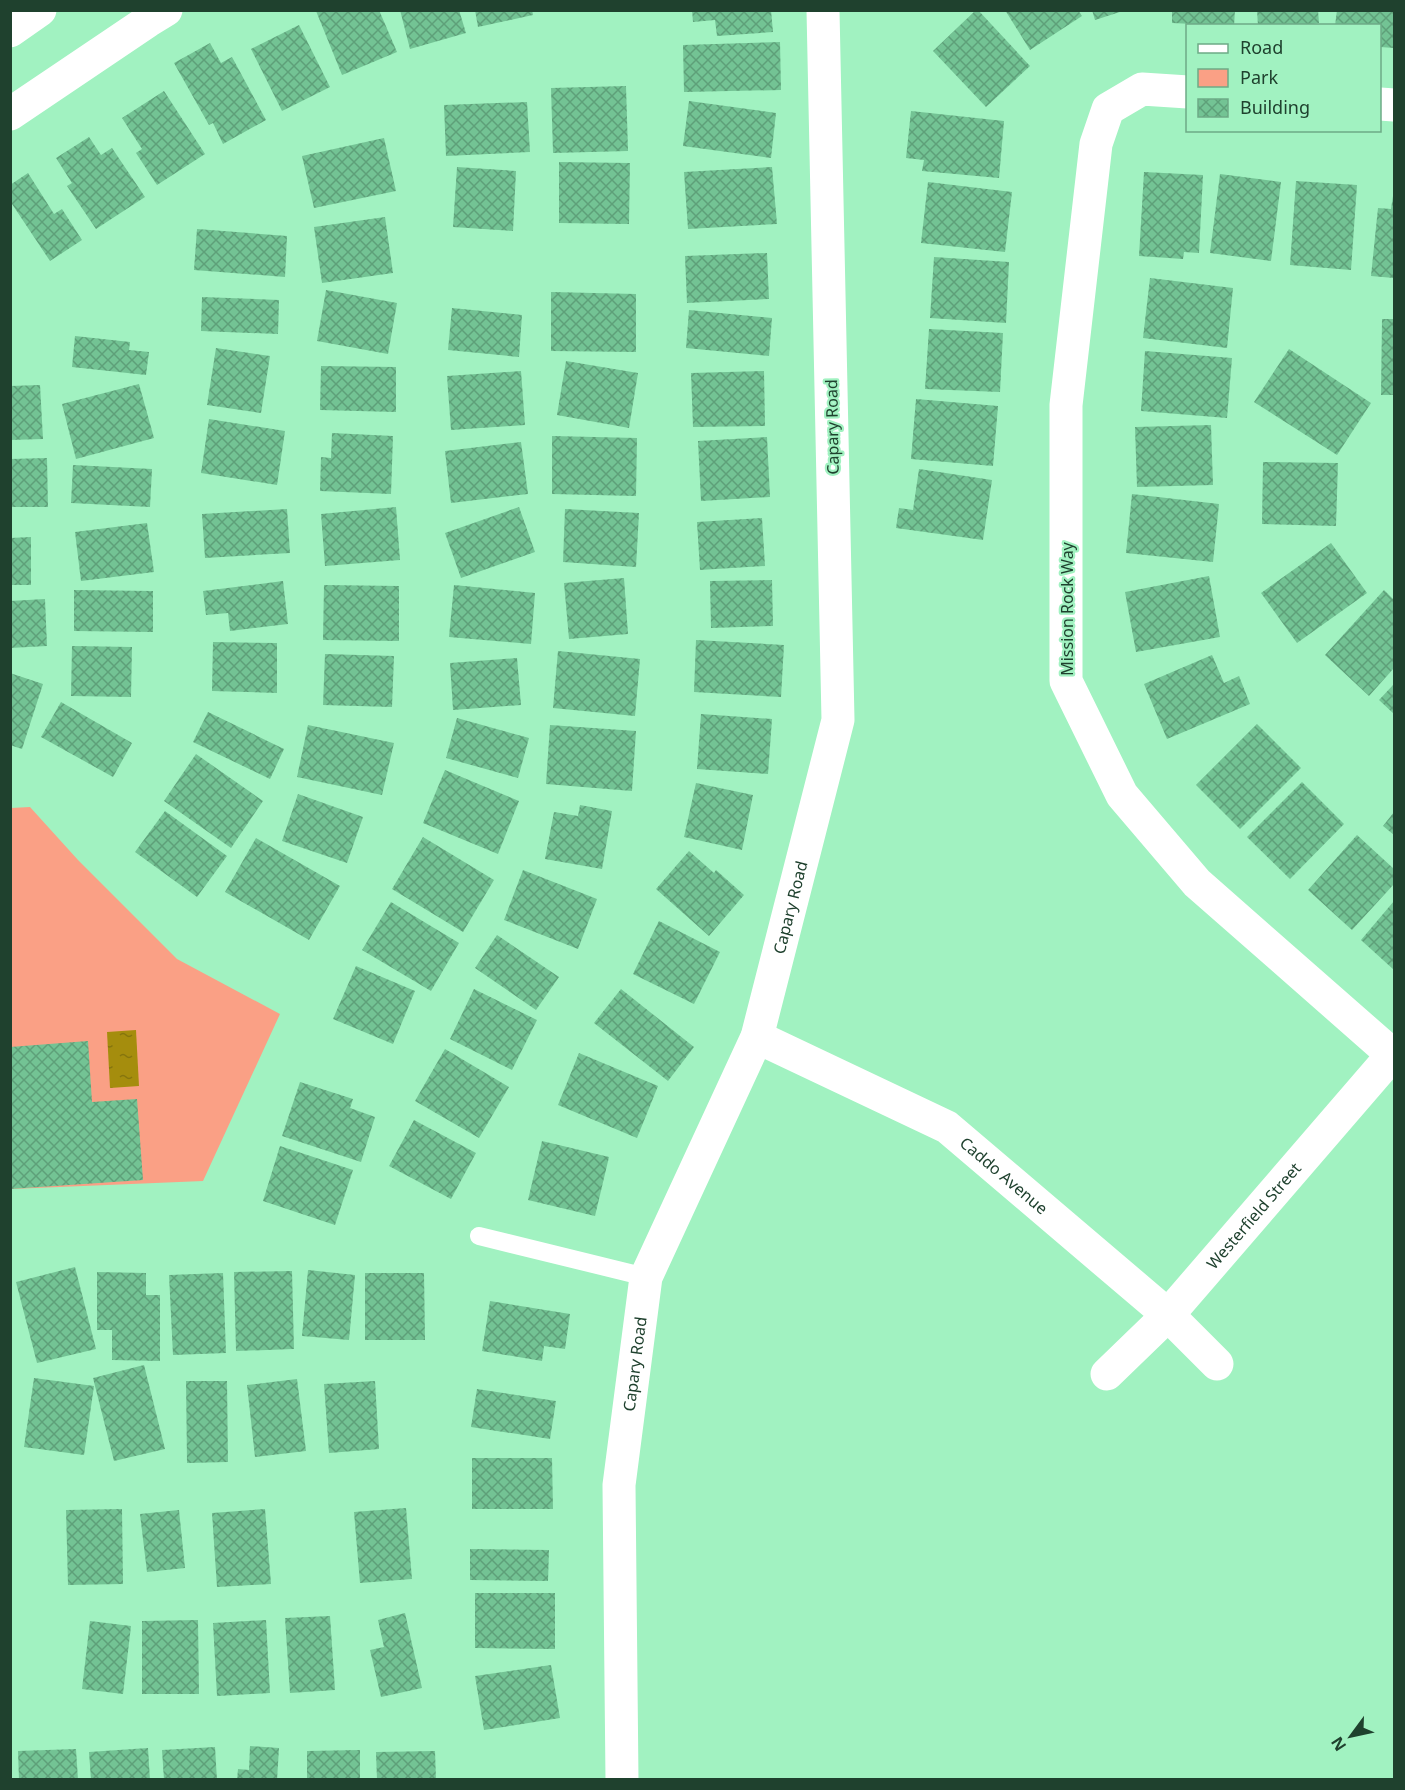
<svg xmlns="http://www.w3.org/2000/svg" width="1405" height="1790" font-family="'Noto Sans',sans-serif">
<style>
.park{fill:#faa085}
.water{fill:url(#water-ripples)}
.building{fill:url(#building-cross-hatch)}
.lines{fill:none;stroke-linecap:round;stroke-linejoin:round}
.lane{stroke:#fff;stroke-width:18}
.street{stroke:#fff;stroke-width:33}
.secondary{stroke:#fff;stroke-width:33}
.labels{text-anchor:middle;dominant-baseline:central;stroke-width:4.5;stroke-linejoin:round;paint-order:stroke}
.street-label{font-size:16px;fill:#1f412e;stroke:#a1f2c1}
</style>
<defs>
<pattern id="water-ripples" width="26" height="14" patternUnits="userSpaceOnUse" patternTransform="scale(1.5)"><rect width="26" height="14" fill="#a58d0d"/><path d="M2 4q2-2 4 0t4 0M15 11q2-2 4 0t4 0" fill="none" stroke="#86750d"/></pattern>
<pattern id="building-cross-hatch" width="8" height="8" patternUnits="userSpaceOnUse" patternTransform="scale(1.5)"><rect width="8" height="8" fill="#73c394"/><path d="M0 0l8 8M0 8l8-8" fill="none" stroke="#5ea079"/></pattern>
</defs>
<rect width="100%" height="100%" fill="#a1f2c1"/>
<path class="park" d="M30,807L78,860L177,959L280,1014L203,1181L11,1189V808Z"/>
<path class="water" d="M136,1030L139,1086L110,1088L107,1032Z"/>
<g class="building">
<path d="M379,10L397,52L342,75L316,11Z"/>
<path d="M400,10H459L466,33L410,49Z"/>
<path d="M475,10H532L533,15L478,27Z"/>
<path d="M692,10H771L773,32L717,36L715,20L693,22Z"/>
<path d="M976,10H978L1030,66L986,107L933,51Z"/>
<path d="M1005,10H1078L1082,16L1030,50Z"/>
<path d="M1092,10H1123V11L1095,20Z"/>
<path d="M1172,10H1235L1234,26L1172,23Z"/>
<path d="M1257,10H1318L1319,23L1297,26H1258Z"/>
<path d="M1337,10H1394V48L1380,47V26H1335Z"/>
<path d="M299,25L330,87L282,111L251,49Z"/>
<path d="M780,42L781,90L684,92L683,45Z"/>
<path d="M210,43L221,63L232,57L266,120L223,144L213,123L209,125L174,63Z"/>
<path d="M626,86L628,151L553,153L551,88Z"/>
<path d="M164,91L205,154L157,185L136,153L142,149L122,118Z"/>
<path d="M689,101L776,113L771,158L683,146Z"/>
<path d="M527,102L530,152L446,156L444,105Z"/>
<path d="M911,111L1004,121L999,178L922,171L924,160L906,158Z"/>
<path d="M89,137L101,155L112,148L145,197L96,229L67,186L72,183L56,158Z"/>
<path d="M384,138L396,191L314,208L302,156Z"/>
<path d="M559,162L630,163L629,224L559,223Z"/>
<path d="M457,167L516,171L513,231L453,227Z"/>
<path d="M772,167L777,224L688,229L684,172Z"/>
<path d="M1144,172L1203,175L1199,253L1184,252L1183,259L1139,256Z"/>
<path d="M28,173L54,214L62,209L82,240L50,261L10,201V185Z"/>
<path d="M1220,174L1281,182L1271,261L1210,253Z"/>
<path d="M1296,181L1357,185L1351,270L1290,265Z"/>
<path d="M928,182L1012,192L1005,252L921,243Z"/>
<path d="M1393,196L1394,278L1371,276L1378,208L1391,209Z"/>
<path d="M385,217L393,273L322,283L314,227Z"/>
<path d="M197,229L287,236L285,277L194,270Z"/>
<path d="M767,253L769,299L687,303L685,256Z"/>
<path d="M934,257L1009,262L1006,323L930,318Z"/>
<path d="M1150,278L1233,288L1227,348L1143,338Z"/>
<path d="M326,290L397,303L388,354L317,341Z"/>
<path d="M551,292L636,294V352L551,351Z"/>
<path d="M202,297L279,300L278,334L201,331Z"/>
<path d="M452,308L522,315L519,357L448,350Z"/>
<path d="M689,310L772,318L769,356L686,348Z"/>
<path d="M1382,319H1394V395H1381Z"/>
<path d="M929,329L1003,333L1000,392L925,389Z"/>
<path d="M75,336L130,342L129,350L149,352L146,375L72,367Z"/>
<path d="M216,348L270,356L261,413L207,405Z"/>
<path d="M1289,349L1371,403L1337,455L1254,402Z"/>
<path d="M1145,351L1232,358L1227,418L1141,411Z"/>
<path d="M566,361L638,373L629,428L557,415Z"/>
<path d="M321,366L396,367V412L320,410Z"/>
<path d="M521,371L525,425L451,430L447,376Z"/>
<path d="M764,371L765,426L693,427L691,373Z"/>
<path d="M139,384L154,438L76,459L62,404Z"/>
<path d="M40,385L43,439L10,440V386Z"/>
<path d="M916,399L998,406L993,466L911,459Z"/>
<path d="M209,419L285,431L277,485L201,473Z"/>
<path d="M1211,425L1213,485L1137,487L1135,427Z"/>
<path d="M332,433L393,436L391,494L320,491L321,457L331,458Z"/>
<path d="M552,436L637,438L636,496L552,494Z"/>
<path d="M767,437L770,497L701,501L698,441Z"/>
<path d="M521,442L528,494L451,503L445,451Z"/>
<path d="M47,458L48,507H10V459Z"/>
<path d="M1263,462L1338,463L1336,526L1262,524Z"/>
<path d="M73,465L152,469L150,507L71,503Z"/>
<path d="M919,469L992,480L983,540L896,528L899,508L913,510Z"/>
<path d="M1132,494L1219,504L1213,562L1126,553Z"/>
<path d="M396,507L400,560L325,566L321,514Z"/>
<path d="M519,507L535,552L461,578L445,533Z"/>
<path d="M287,509L290,553L205,558L202,514Z"/>
<path d="M565,509L639,513L636,567L563,562Z"/>
<path d="M762,518L765,566L700,570L697,522Z"/>
<path d="M147,523L154,572L81,581L75,532Z"/>
<path d="M31,537V585H10V538Z"/>
<path d="M1331,543L1367,593L1297,643L1261,593Z"/>
<path d="M1209,576L1220,637L1136,652L1125,592Z"/>
<path d="M624,578L628,634L569,639L564,583Z"/>
<path d="M772,580L773,626L711,628L710,581Z"/>
<path d="M283,581L288,624L230,631L228,613L206,615L203,591Z"/>
<path d="M324,585L399,586V641L323,640Z"/>
<path d="M454,585L535,593L531,644L449,637Z"/>
<path d="M74,590L153,591V632L74,631Z"/>
<path d="M1384,590L1394,600V668L1369,696L1325,655Z"/>
<path d="M45,599L47,646L10,648V601Z"/>
<path d="M696,640L784,645L781,697L694,692Z"/>
<path d="M213,642L277,643V693L212,691Z"/>
<path d="M72,646L132,647L131,697L71,696Z"/>
<path d="M558,651L640,659L635,716L553,708Z"/>
<path d="M325,654L394,656L392,707L323,705Z"/>
<path d="M1212,655L1224,683L1239,676L1250,704L1167,739L1144,684Z"/>
<path d="M517,658L521,705L453,710L450,663Z"/>
<path d="M10,673L43,684L22,749L10,745Z"/>
<path d="M1394,684V714L1379,700Z"/>
<path d="M61,702L132,743L113,777L41,737Z"/>
<path d="M208,712L284,749L270,779L193,742Z"/>
<path d="M701,714L772,719L768,774L697,769Z"/>
<path d="M457,718L529,738L518,778L446,758Z"/>
<path d="M1257,724L1301,768L1240,829L1196,785Z"/>
<path d="M308,725L394,743L382,795L297,777Z"/>
<path d="M550,725L636,731L632,791L546,784Z"/>
<path d="M196,754L263,801L231,848L164,801Z"/>
<path d="M445,770L519,801L498,854L423,823Z"/>
<path d="M1302,782L1344,824L1290,879L1247,837Z"/>
<path d="M696,783L753,795L742,850L684,837Z"/>
<path d="M298,794L363,817L347,863L282,841Z"/>
<path d="M580,805L612,811L602,869L545,859L554,812L578,816Z"/>
<path d="M165,811L227,856L197,897L135,852Z"/>
<path d="M1394,812V835L1383,826Z"/>
<path d="M1357,835L1394,869V884L1352,930L1308,890Z"/>
<path d="M423,837L494,880L463,932L392,889Z"/>
<path d="M256,838L340,886L309,940L225,892Z"/>
<path d="M689,851L714,873L716,870L744,895L709,936L656,889Z"/>
<path d="M523,870L597,899L578,949L504,920Z"/>
<path d="M1394,901V970L1361,940Z"/>
<path d="M391,902L459,943L431,991L362,950Z"/>
<path d="M659,921L720,952L694,1004L633,974Z"/>
<path d="M497,935L559,977L536,1010L475,968Z"/>
<path d="M356,966L415,991L393,1044L333,1019Z"/>
<path d="M474,989L537,1020L512,1070L450,1039Z"/>
<path d="M621,989L694,1047L668,1081L594,1023Z"/>
<path d="M88,1041L92,1102L137,1099L143,1180L10,1189V1047Z"/>
<path d="M445,1049L509,1087L479,1138L415,1101Z"/>
<path d="M579,1053L658,1086L637,1138L558,1105Z"/>
<path d="M300,1082L353,1099L350,1108L375,1117L361,1162L282,1136Z"/>
<path d="M414,1120L476,1153L451,1199L389,1166Z"/>
<path d="M542,1141L609,1157L595,1216L528,1200Z"/>
<path d="M280,1146L353,1170L335,1225L263,1201Z"/>
<path d="M75,1267L96,1349L37,1363L16,1282Z"/>
<path d="M308,1270L355,1275L349,1340L302,1336Z"/>
<path d="M292,1271L294,1349L236,1351L234,1272Z"/>
<path d="M97,1272L146,1273V1295H160V1361L112,1360V1330H97Z"/>
<path d="M223,1273L226,1353L173,1355L169,1275Z"/>
<path d="M365,1273H424L425,1340H365Z"/>
<path d="M490,1301L570,1314L565,1349L544,1346L542,1361L482,1351Z"/>
<path d="M144,1365L165,1449L114,1461L93,1378Z"/>
<path d="M34,1378L94,1386L84,1455L24,1447Z"/>
<path d="M297,1379L306,1451L255,1457L247,1385Z"/>
<path d="M186,1381H227L228,1462L187,1463Z"/>
<path d="M375,1381L379,1449L329,1453L324,1384Z"/>
<path d="M477,1389L556,1401L550,1439L471,1427Z"/>
<path d="M472,1458H552L553,1509H472Z"/>
<path d="M406,1508L412,1579L360,1583L354,1512Z"/>
<path d="M122,1509L123,1584L68,1585L66,1510Z"/>
<path d="M265,1509L271,1584L217,1587L212,1513Z"/>
<path d="M179,1510L185,1568L147,1572L140,1514Z"/>
<path d="M470,1549L549,1550L548,1581L470,1580Z"/>
<path d="M475,1593H555V1649L475,1648Z"/>
<path d="M405,1613L422,1688L381,1697L370,1650L384,1647L378,1620Z"/>
<path d="M330,1616L335,1690L290,1693L285,1618Z"/>
<path d="M198,1620L199,1694H142V1621Z"/>
<path d="M266,1620L270,1693L217,1696L213,1623Z"/>
<path d="M90,1621L131,1626L123,1694L82,1689Z"/>
<path d="M551,1665L560,1718L484,1730L475,1676Z"/>
<path d="M250,1746L279,1748L277,1780H237L238,1769L249,1770Z"/>
<path d="M215,1747L217,1780H164L162,1750Z"/>
<path d="M148,1748L150,1780H91L89,1752Z"/>
<path d="M76,1749L78,1780H19L18,1751Z"/>
<path d="M360,1750V1780H307V1751Z"/>
<path d="M435,1751L436,1780H377L376,1752Z"/>
</g>
<g class="lines">
<path class="lane" d="M479,1236L646,1277"/>
<g class="street">
<path d="M1188,92L1142,89L1108,109L1096,144L1066,405V681L1122,795L1197,883L1394,1056"/>
<path d="M1380,104L1394,105"/>
<path id="s1" d="M757,1037L947,1127L1168,1315L1217,1364"/>
<path id="s2" d="M1107,1374L1168,1315L1394,1053"/>
<path id="s3" d="M622,1780L619,1485L646,1277L757,1037L838,720L823,10"/>
</g>
<g class="secondary">
<path d="M10,31L40,10"/>
<path d="M10,114L148,21L166,10"/>
</g>
</g>
<g class="labels">
<g class="street-label">
<text transform="translate(832 427) rotate(-91)">Capary Road</text>
<text transform="translate(1067 609) rotate(-90)">Mission Rock Way</text>
<text stroke="none"><textPath href="#s3" startOffset="903">Capary Road</textPath></text>
<text stroke="none"><textPath href="#s1" startOffset="285">Caddo Avenue</textPath></text>
<text stroke="none"><textPath href="#s2" startOffset="216">Westerfield Street</textPath></text>
<text stroke="none"><textPath href="#s3" startOffset="417">Capary Road</textPath></text>
</g>
</g>
<rect width="1405" height="1790" fill="none" stroke="#1f412e" stroke-width="24"/>
<rect x="1186" y="24" width="195" height="108" fill="#a1f2c1" stroke="#6dab86" stroke-width="1.5"/>
<rect x="1198" y="44" width="30" height="9" fill="#ffffff" stroke="#6dab86" stroke-width="1.5"/>
<text x="1240" y="54" font-size="18" fill="#1f412e">Road</text>
<rect x="1198" y="69" width="30" height="18" fill="#faa085" stroke="#6dab86" stroke-width="1.5"/>
<text x="1240" y="84" font-size="18" fill="#1f412e">Park</text>
<rect x="1198" y="99" width="30" height="18" fill="url(#building-cross-hatch)" stroke="#6dab86" stroke-width="1.5"/>
<text x="1240" y="114" font-size="18" fill="#1f412e">Building</text>
<g transform="translate(1351 1736) rotate(237)" stroke="#a1f2c1" stroke-width="4.5" paint-order="stroke">
<path d="M0-4.5L10 22L0 15L-10 22Z" fill="#1f412e"/>
<text y="-9" font-size="16" font-weight="bold" text-anchor="middle" fill="#1f412e">N</text>
</g>
</svg>
